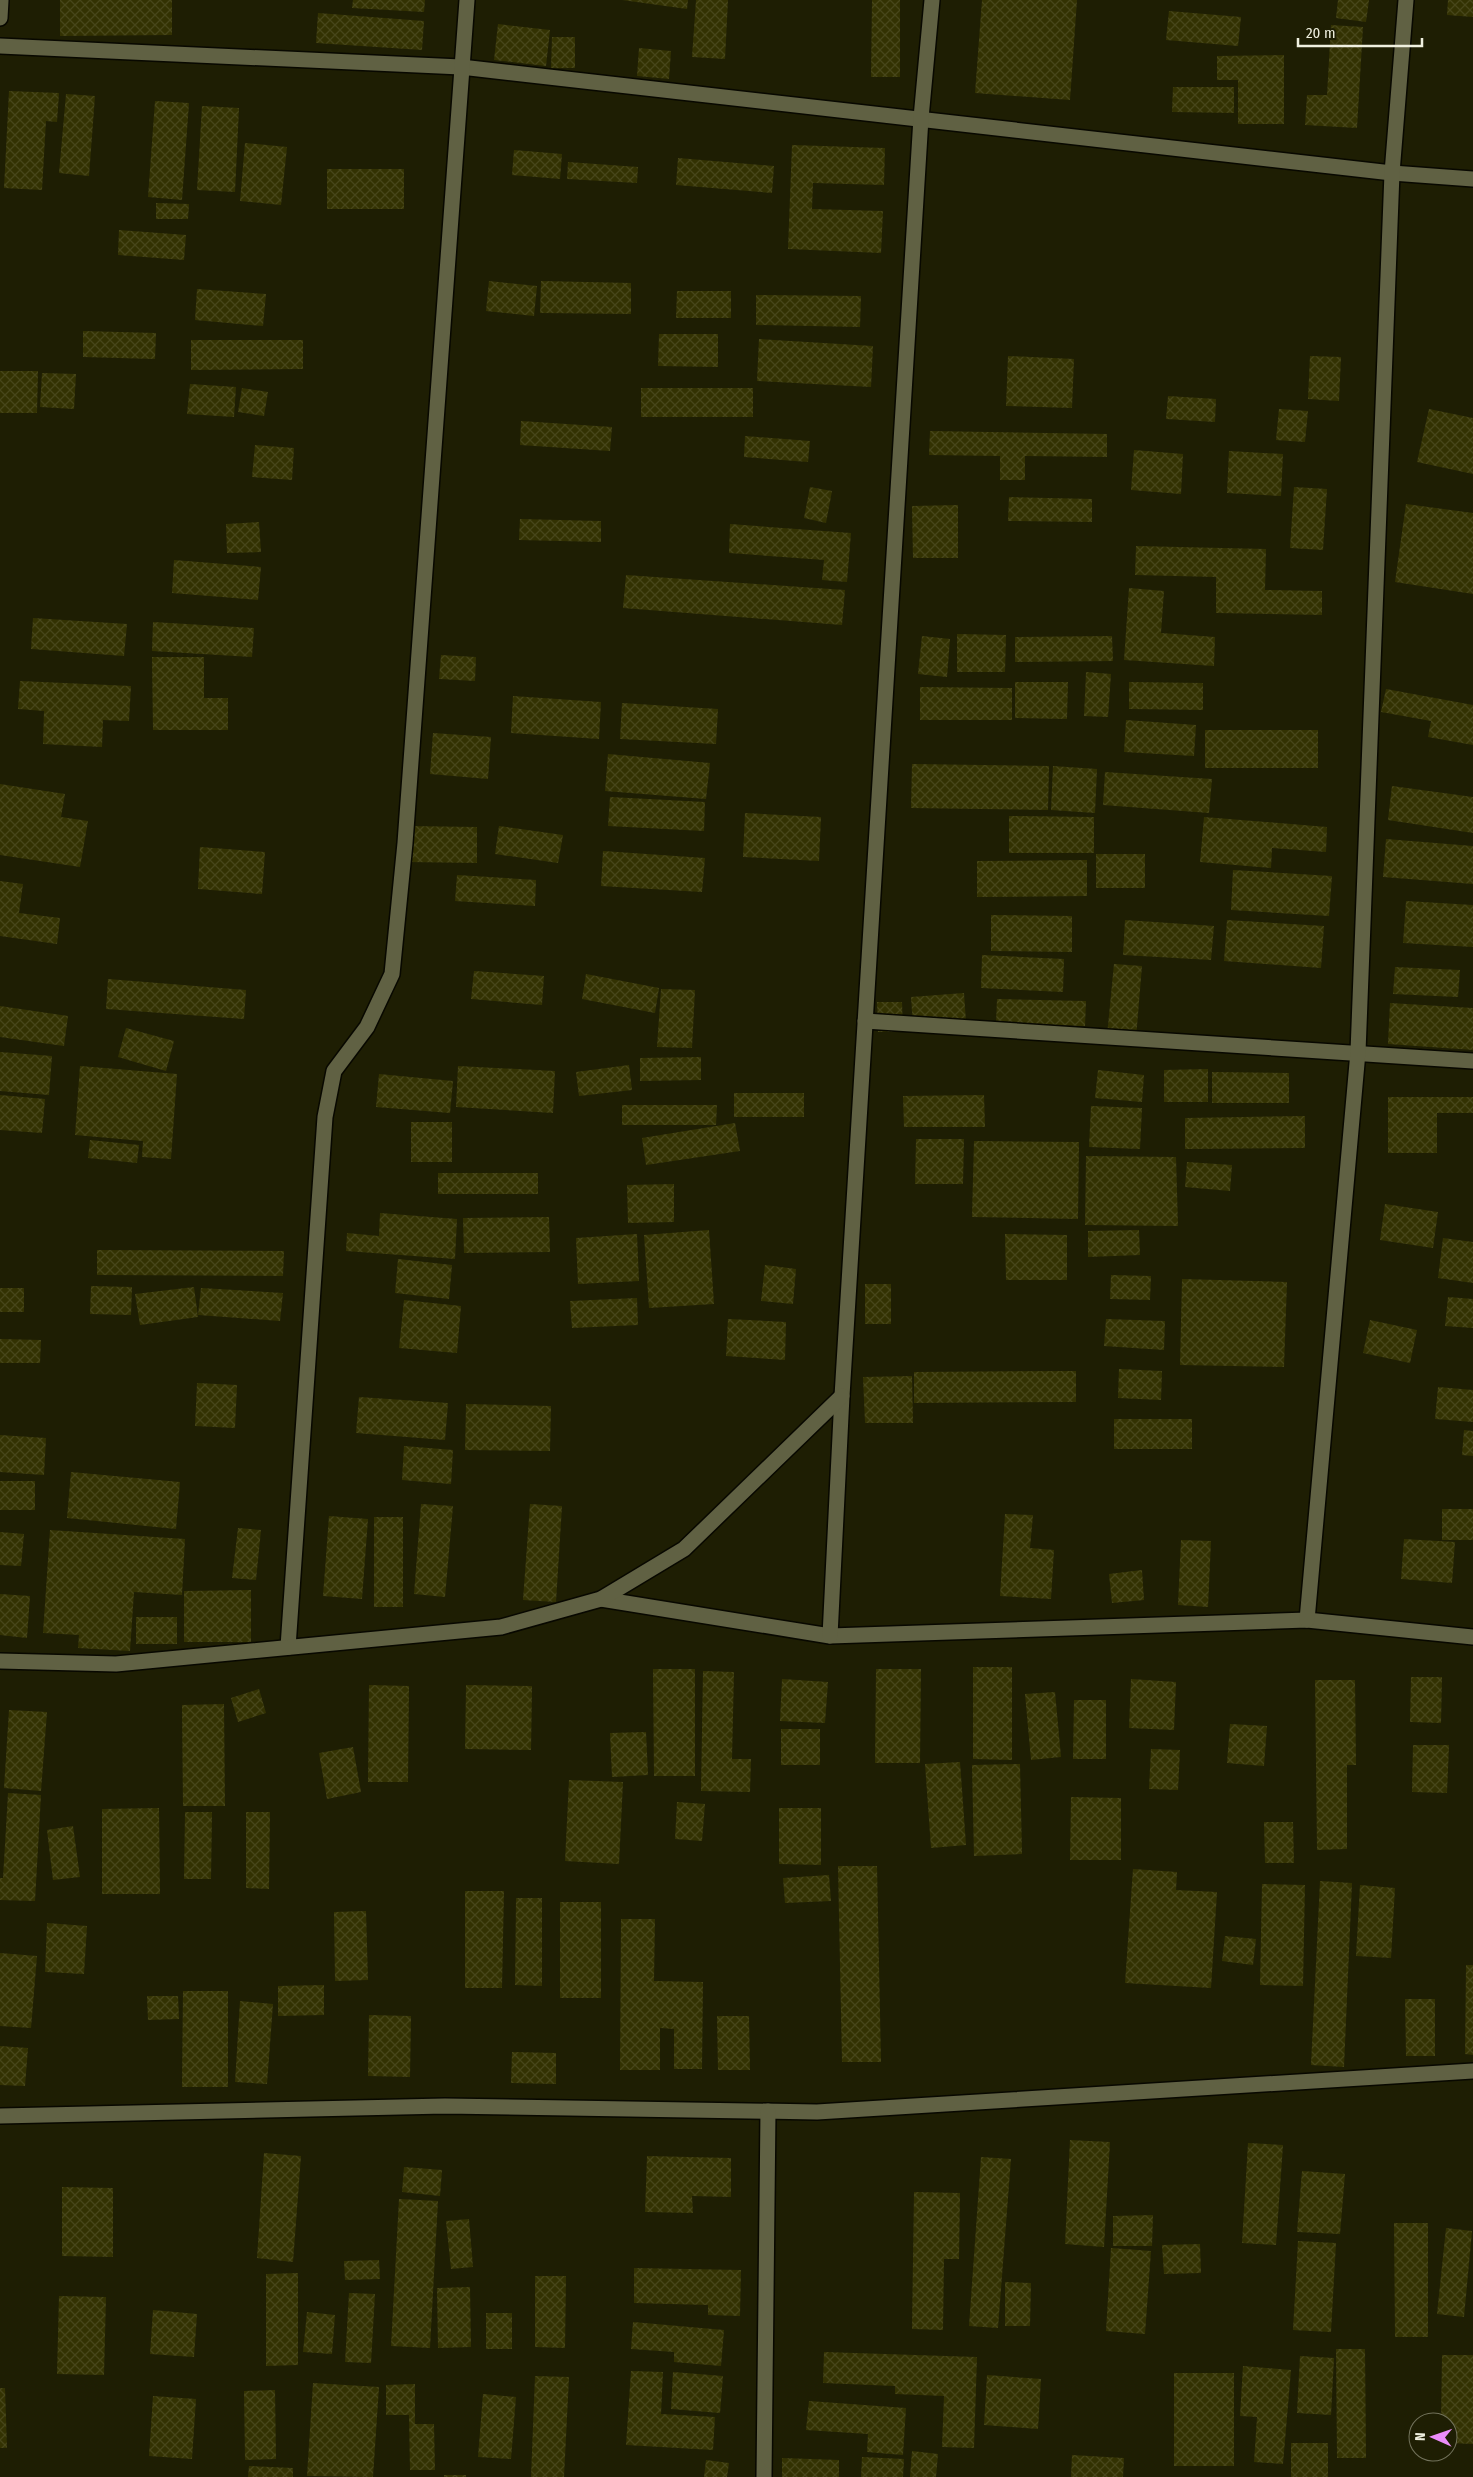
<svg xmlns="http://www.w3.org/2000/svg" width="1473" height="2477" font-family="'Fira Sans Condensed',sans-serif">
<style>
.building{fill:url(#building-cross-hatch)}
.lines{fill:none;stroke-linecap:round;stroke-linejoin:round}
.street-casing{stroke:#080800;stroke-width:18}
.street{stroke:#606143;stroke-width:15}
</style>
<defs>
<pattern id="building-cross-hatch" width="8" height="8" patternUnits="userSpaceOnUse" patternTransform="scale(1.25)"><rect width="8" height="8" fill="#333202"/><path d="M0 0l8 8M0 8l8-8" fill="none" stroke="#47461a"/></pattern>
</defs>
<rect width="100%" height="100%" fill="#1e1e03"/>
<g class="building">
<path d="M60,0H172V35L60,36Z"/>
<path d="M353,0H425L424,12L352,8Z"/>
<path d="M622,0H688L687,9Z"/>
<path d="M696,0H728L725,59L692,57Z"/>
<path d="M872,0H900V77H871Z"/>
<path d="M982,0H1077L1070,100L975,93Z"/>
<path d="M1338,0H1369L1366,22L1336,18Z"/>
<path d="M1448,0H1473V17L1447,15Z"/>
<path d="M1169,11L1241,17L1238,46L1166,40Z"/>
<path d="M318,13L424,21L422,50L316,43Z"/>
<path d="M498,24L550,30L546,66L494,60Z"/>
<path d="M1331,25L1363,27L1357,128L1305,125L1307,95H1327Z"/>
<path d="M552,37H575V68H551Z"/>
<path d="M639,48L671,51L669,79L637,76Z"/>
<path d="M1284,55V124H1238V80H1217V56Z"/>
<path d="M1173,87H1234V113L1172,112Z"/>
<path d="M9,91L59,93L57,122L46,121L42,190L4,188Z"/>
<path d="M66,94L95,96L89,176L59,173Z"/>
<path d="M155,101L189,103L182,200L148,197Z"/>
<path d="M202,106L239,108L235,192L197,190Z"/>
<path d="M245,143L287,147L281,205L240,201Z"/>
<path d="M792,145L885,148L884,185L813,183L812,209L883,211L881,253L788,249Z"/>
<path d="M514,150L562,154L560,179L512,175Z"/>
<path d="M678,158L774,166L772,193L676,185Z"/>
<path d="M568,162L638,167L637,183L567,179Z"/>
<rect x="327" y="169" width="77" height="40"/>
<path d="M156,203L189,204L188,219H156Z"/>
<path d="M119,230L186,235L184,260L118,255Z"/>
<path d="M489,281L537,286L534,316L486,311Z"/>
<path d="M541,281L631,283V314L540,313Z"/>
<path d="M197,289L266,294L263,326L195,320Z"/>
<path d="M677,291H731V318H676Z"/>
<path d="M756,295L861,296L860,327L756,325Z"/>
<path d="M83,331L156,333L155,359L83,357Z"/>
<path d="M659,334H718V367L658,366Z"/>
<path d="M759,339L873,346L871,387L757,381Z"/>
<path d="M191,340H303V369L191,370Z"/>
<path d="M1008,356L1074,359L1072,408L1006,406Z"/>
<path d="M1310,356L1341,357L1339,401L1308,399Z"/>
<path d="M0,371H38L37,413H0Z"/>
<path d="M42,373L76,374L74,409L40,407Z"/>
<path d="M190,384L236,387L234,417L187,414Z"/>
<path d="M242,388L268,392L264,416L238,412Z"/>
<rect x="641" y="388" width="112" height="29"/>
<path d="M1168,396L1216,399L1215,422L1166,419Z"/>
<path d="M1279,409L1308,411L1305,442L1276,440Z"/>
<path d="M1429,409L1473,418V474L1417,462Z"/>
<path d="M521,421L612,427L610,451L520,445Z"/>
<path d="M930,431L1107,434V457L1025,456V480H1000V456L929,455Z"/>
<path d="M745,436L810,441L808,462L744,457Z"/>
<path d="M255,445L294,448L292,480L252,477Z"/>
<path d="M1134,450L1183,454L1181,494L1131,490Z"/>
<path d="M1229,451L1283,454L1281,496L1227,493Z"/>
<path d="M810,487L832,491L826,523L804,518Z"/>
<path d="M1294,487L1327,489L1323,550L1290,548Z"/>
<path d="M1009,497L1092,499V522L1008,521Z"/>
<path d="M1406,504L1473,513V594L1395,582Z"/>
<path d="M958,505V558H913L912,506Z"/>
<path d="M520,519L601,521V542L519,540Z"/>
<path d="M259,522L261,552L227,553L226,524Z"/>
<path d="M730,524L851,533L847,582L822,580L824,560L729,553Z"/>
<path d="M1136,546L1266,549L1265,590L1322,591V615L1216,613V577L1135,575Z"/>
<path d="M174,560L261,567L258,600L172,593Z"/>
<path d="M626,575L845,590L842,625L623,608Z"/>
<path d="M1129,588L1164,591L1161,633L1215,637L1214,666L1124,660Z"/>
<path d="M33,618L127,624L124,656L31,649Z"/>
<path d="M153,622L254,628L252,657L152,651Z"/>
<path d="M957,634L1006,635L1005,672H957Z"/>
<path d="M922,636L950,639L947,677L918,674Z"/>
<path d="M1112,636L1113,661L1015,662V637Z"/>
<path d="M441,655L476,657L475,681L439,679Z"/>
<path d="M152,657H204V698H228V730H153Z"/>
<path d="M1086,672L1111,674L1108,717L1084,716Z"/>
<path d="M20,681L131,686L129,721L103,720L102,747L43,744L44,711L18,709Z"/>
<path d="M1015,682H1068L1067,719L1015,718Z"/>
<path d="M1129,682L1203,683V710L1129,709Z"/>
<path d="M920,687L1012,688V720H920Z"/>
<path d="M1386,689L1473,705V745L1428,737L1431,721L1381,712Z"/>
<path d="M513,696L601,702L599,739L511,733Z"/>
<path d="M622,703L718,709L716,744L620,739Z"/>
<path d="M1126,720L1196,725L1194,756L1124,752Z"/>
<rect x="1205" y="730" width="113" height="38"/>
<path d="M433,733L491,737L488,779L430,774Z"/>
<path d="M608,754L710,763L706,799L605,791Z"/>
<path d="M912,764L1049,766L1048,810L911,808Z"/>
<path d="M1053,766L1097,769L1095,813L1051,810Z"/>
<path d="M1105,772L1212,779L1209,813L1103,805Z"/>
<path d="M0,784L65,794L61,817L88,821L80,867L0,855Z"/>
<path d="M1392,786L1473,797V833L1388,820Z"/>
<path d="M610,797L705,802L704,831L608,826Z"/>
<path d="M745,813L821,817L819,861L743,857Z"/>
<path d="M1009,816L1094,817V853H1009Z"/>
<path d="M1204,817L1327,827L1326,852L1272,848L1271,868L1200,862Z"/>
<path d="M407,826L477,827V863L407,862Z"/>
<path d="M499,826L563,835L558,863L495,854Z"/>
<path d="M1386,839L1473,846V884L1383,877Z"/>
<path d="M200,847L265,852L262,894L198,889Z"/>
<path d="M603,851L705,858L702,892L601,886Z"/>
<rect x="1096" y="854" width="49" height="34"/>
<path d="M1087,860V896L977,897V861Z"/>
<path d="M1233,870L1332,876L1329,916L1231,910Z"/>
<path d="M457,875L536,880L535,906L455,901Z"/>
<path d="M0,881L23,884L19,913L60,918L57,944L0,936Z"/>
<path d="M1406,901L1473,905V947L1403,943Z"/>
<path d="M991,915L1072,916V952L991,951Z"/>
<path d="M1125,920L1214,926L1211,960L1123,955Z"/>
<path d="M1227,920L1324,926L1321,968L1224,961Z"/>
<path d="M982,955L1064,959L1063,992L981,988Z"/>
<path d="M1114,964L1142,966L1136,1038L1107,1036Z"/>
<path d="M1395,967L1460,970L1458,997L1393,994Z"/>
<path d="M474,971L544,976L542,1005L471,999Z"/>
<path d="M586,974L659,988L655,1013L582,999Z"/>
<path d="M108,979L246,990L244,1019L106,1009Z"/>
<path d="M661,989L695,990L692,1048L657,1047Z"/>
<path d="M964,993L966,1022L913,1026L911,997Z"/>
<path d="M997,999L1086,1001L1085,1026L996,1024Z"/>
<path d="M877,1002H902L903,1032H878Z"/>
<path d="M1390,1003L1473,1008V1050L1388,1044Z"/>
<path d="M0,1006L68,1016L64,1046L0,1037Z"/>
<path d="M126,1028L174,1041L166,1071L118,1057Z"/>
<path d="M0,1052L52,1056L49,1095L0,1091Z"/>
<path d="M701,1057V1080L640,1081V1058Z"/>
<path d="M629,1065L632,1090L579,1096L576,1072Z"/>
<path d="M80,1066L177,1074L171,1159L142,1157L143,1141L75,1135Z"/>
<path d="M458,1066L555,1071L553,1113L456,1107Z"/>
<path d="M1208,1069V1102H1164V1070Z"/>
<path d="M1098,1070L1144,1075L1142,1102L1095,1098Z"/>
<path d="M1212,1072L1289,1073V1103H1212Z"/>
<path d="M379,1074L453,1081L450,1113L376,1107Z"/>
<rect x="734" y="1093" width="70" height="24"/>
<path d="M0,1095L45,1099L42,1133L0,1130Z"/>
<path d="M984,1095L985,1127H904L903,1096Z"/>
<path d="M1388,1097H1473V1113H1437V1153H1388Z"/>
<path d="M622,1105H717L716,1125H622Z"/>
<path d="M1091,1106L1142,1108L1140,1149L1089,1147Z"/>
<path d="M1305,1116V1148L1185,1149V1118Z"/>
<rect x="411" y="1122" width="41" height="40"/>
<path d="M735,1123L740,1151L646,1165L642,1138Z"/>
<path d="M916,1139H964L963,1184H915Z"/>
<path d="M90,1140L139,1145L137,1163L88,1158Z"/>
<path d="M974,1141L1079,1142L1078,1219L972,1217Z"/>
<path d="M1086,1156L1176,1157L1178,1226L1085,1225Z"/>
<path d="M1187,1162L1232,1165L1230,1191L1185,1187Z"/>
<rect x="438" y="1173" width="100" height="21"/>
<path d="M674,1184V1222L628,1223L627,1185Z"/>
<path d="M1385,1204L1438,1212L1433,1248L1380,1240Z"/>
<path d="M380,1213L457,1219L455,1259L346,1251L347,1233L379,1236Z"/>
<path d="M549,1217L550,1252L464,1253L463,1218Z"/>
<path d="M709,1230L714,1304L649,1308L644,1235Z"/>
<path d="M1139,1230L1140,1255L1088,1257V1231Z"/>
<path d="M637,1234L639,1281L578,1284L576,1238Z"/>
<path d="M1005,1234L1067,1235V1280H1006Z"/>
<path d="M1443,1238L1473,1242V1283L1438,1278Z"/>
<path d="M97,1250L284,1251L283,1276L97,1275Z"/>
<path d="M398,1259L452,1265L449,1299L395,1293Z"/>
<path d="M765,1265L796,1269L793,1304L761,1301Z"/>
<path d="M1111,1275L1151,1276L1150,1300L1110,1299Z"/>
<path d="M1182,1279L1287,1282L1284,1367L1180,1365Z"/>
<rect x="865" y="1284" width="26" height="40"/>
<path d="M91,1286L132,1287L131,1315L90,1314Z"/>
<path d="M194,1287L198,1317L140,1325L135,1294Z"/>
<rect x="0" y="1288" width="24" height="24"/>
<path d="M201,1288L283,1293L280,1321L198,1315Z"/>
<path d="M1448,1297L1473,1299V1328L1445,1326Z"/>
<path d="M637,1298L638,1325L572,1328L570,1301Z"/>
<path d="M404,1300L461,1306L457,1353L399,1348Z"/>
<path d="M728,1319L786,1322L785,1360L726,1356Z"/>
<path d="M1106,1319L1165,1321L1164,1350L1104,1346Z"/>
<path d="M1370,1320L1417,1330L1410,1363L1363,1353Z"/>
<path d="M0,1339L41,1340L40,1363H0Z"/>
<path d="M1119,1369L1162,1371L1161,1400L1118,1398Z"/>
<path d="M1076,1371V1402L914,1403V1372Z"/>
<path d="M912,1376L913,1423H865L863,1377Z"/>
<path d="M197,1383L237,1385L235,1428L195,1426Z"/>
<path d="M1438,1387L1473,1390V1422L1435,1419Z"/>
<path d="M359,1397L448,1403L445,1440L356,1433Z"/>
<path d="M466,1404L551,1406L550,1451L465,1450Z"/>
<rect x="1114" y="1419" width="78" height="30"/>
<path d="M1464,1430L1473,1431V1456L1462,1455Z"/>
<path d="M0,1435L46,1438L44,1475L0,1472Z"/>
<path d="M404,1446L453,1450L451,1484L402,1480Z"/>
<path d="M71,1472L180,1482L176,1529L67,1518Z"/>
<rect x="0" y="1481" width="35" height="29"/>
<path d="M421,1504L453,1506L445,1597L414,1594Z"/>
<path d="M530,1504L562,1506L556,1602L523,1600Z"/>
<rect x="1442" y="1509" width="31" height="31"/>
<path d="M1005,1514L1033,1515L1030,1548L1054,1550L1051,1599L1000,1596Z"/>
<path d="M329,1516L368,1519L362,1599L323,1596Z"/>
<rect x="374" y="1517" width="29" height="90"/>
<path d="M238,1528L261,1530L256,1580L232,1578Z"/>
<path d="M50,1530L185,1539L182,1595L134,1592L130,1651L78,1648L79,1635L43,1633Z"/>
<path d="M0,1532L24,1534L21,1566L0,1565Z"/>
<path d="M1404,1539L1455,1542L1452,1583L1401,1579Z"/>
<path d="M1181,1540L1211,1541L1208,1607L1178,1605Z"/>
<path d="M1142,1570L1144,1600L1112,1603L1109,1574Z"/>
<path d="M251,1590V1642H184V1591Z"/>
<path d="M0,1594L30,1596L27,1638L0,1635Z"/>
<rect x="136" y="1617" width="41" height="27"/>
<path d="M973,1667H1012V1760L973,1759Z"/>
<path d="M653,1669H695V1776H654Z"/>
<path d="M876,1669H921L920,1763H875Z"/>
<path d="M703,1671L734,1672L732,1759H751L750,1792L701,1791Z"/>
<path d="M1411,1677H1442L1441,1723L1410,1722Z"/>
<path d="M782,1679L828,1682L825,1723L780,1721Z"/>
<path d="M1131,1679L1176,1682L1174,1730L1129,1728Z"/>
<path d="M1315,1680H1355L1356,1765H1347V1849L1317,1850Z"/>
<path d="M369,1685L409,1686L408,1782H368Z"/>
<path d="M466,1685L532,1686L531,1750L465,1749Z"/>
<path d="M259,1689L266,1713L238,1722L231,1698Z"/>
<path d="M1055,1692L1061,1757L1031,1760L1025,1694Z"/>
<path d="M1074,1700H1106V1759H1073Z"/>
<path d="M224,1704L225,1806H183L182,1705Z"/>
<path d="M9,1710L47,1712L41,1791L4,1788Z"/>
<path d="M1230,1724L1267,1726L1264,1766L1227,1763Z"/>
<rect x="781" y="1729" width="39" height="36"/>
<path d="M646,1732L648,1775L612,1777L610,1733Z"/>
<path d="M1413,1745H1449L1447,1793L1412,1792Z"/>
<path d="M353,1747L361,1792L327,1799L319,1753Z"/>
<path d="M1151,1749L1180,1750L1178,1790L1149,1789Z"/>
<path d="M960,1762L966,1845L931,1848L925,1764Z"/>
<path d="M1020,1764L1022,1854L974,1856L972,1765Z"/>
<path d="M569,1780L623,1782L619,1864L565,1861Z"/>
<path d="M8,1793L41,1795L35,1901L0,1900V1878H3Z"/>
<path d="M1071,1797L1121,1798V1860H1070Z"/>
<path d="M677,1802L705,1804L702,1841L675,1839Z"/>
<path d="M159,1808L160,1894H102V1809Z"/>
<path d="M779,1808H821V1865L779,1864Z"/>
<path d="M185,1812H212L211,1879H184Z"/>
<path d="M246,1812H270L269,1889L246,1888Z"/>
<path d="M1264,1822H1293L1294,1863H1265Z"/>
<path d="M73,1826L80,1877L53,1880L47,1830Z"/>
<path d="M838,1866H877L881,2062H842Z"/>
<path d="M1133,1869L1177,1872L1176,1890L1217,1892L1211,1988L1125,1983Z"/>
<path d="M829,1875L831,1901L785,1903L783,1878Z"/>
<path d="M1320,1881L1352,1883L1344,2067L1311,2065Z"/>
<path d="M1262,1884L1305,1885L1303,1986L1260,1985Z"/>
<path d="M1360,1885L1395,1888L1391,1958L1356,1956Z"/>
<path d="M465,1891H504L502,1988H465Z"/>
<path d="M516,1898H542V1986L515,1985Z"/>
<rect x="560" y="1902" width="41" height="96"/>
<path d="M366,1911L368,1980L335,1981L334,1912Z"/>
<path d="M621,1919H655L654,1981L703,1982L702,2069H674V2029L660,2028V2070H620Z"/>
<path d="M47,1923L87,1926L84,1974L45,1972Z"/>
<path d="M1225,1936L1256,1939L1253,1965L1222,1961Z"/>
<path d="M0,1953L37,1956L31,2028L0,2026Z"/>
<path d="M1466,1965H1473V2055L1465,2054Z"/>
<path d="M324,1985V2015L278,2016V1986Z"/>
<path d="M183,1991H228V2087H182Z"/>
<path d="M147,1996H178L179,2019L148,2020Z"/>
<path d="M1405,1999H1435V2056H1406Z"/>
<path d="M240,2001L273,2004L267,2084L235,2082Z"/>
<path d="M369,2015L411,2016L410,2077L368,2076Z"/>
<path d="M717,2016H749L750,2070H718Z"/>
<path d="M0,2046L28,2048L25,2086L0,2085Z"/>
<path d="M512,2052L556,2053V2084L511,2083Z"/>
<path d="M1070,2140L1110,2142L1104,2247L1065,2244Z"/>
<path d="M1248,2143L1283,2145L1276,2245L1242,2243Z"/>
<path d="M264,2153L301,2156L293,2262L257,2258Z"/>
<path d="M647,2156L731,2158V2197L692,2196L693,2213L645,2212Z"/>
<path d="M981,2157L1011,2159L998,2328L969,2326Z"/>
<path d="M404,2167L442,2170L440,2196L402,2192Z"/>
<path d="M1302,2171L1345,2174L1340,2234L1297,2232Z"/>
<path d="M62,2187L113,2188V2257L62,2256Z"/>
<path d="M914,2192L960,2193L959,2259H944L943,2330L912,2329Z"/>
<path d="M399,2199L438,2201L430,2348L391,2346Z"/>
<path d="M1153,2215L1152,2246H1113V2216Z"/>
<path d="M469,2219L473,2267L451,2269L446,2221Z"/>
<path d="M1394,2223H1428V2337H1395Z"/>
<path d="M1446,2228L1472,2231L1464,2317L1437,2314Z"/>
<path d="M1298,2241L1336,2243L1331,2332L1293,2330Z"/>
<path d="M1200,2244L1201,2273L1164,2274L1162,2245Z"/>
<path d="M1111,2248L1151,2251L1145,2334L1106,2331Z"/>
<path d="M379,2260L380,2279L345,2280L344,2261Z"/>
<path d="M634,2268L741,2270L740,2316L708,2315V2305L634,2303Z"/>
<path d="M298,2273V2365L266,2366V2274Z"/>
<path d="M535,2276H566L565,2348L535,2347Z"/>
<path d="M1005,2282L1031,2283L1030,2326H1005Z"/>
<path d="M470,2287L471,2347L438,2348L437,2288Z"/>
<path d="M349,2293L375,2294L371,2363L345,2362Z"/>
<path d="M59,2296L106,2297L104,2375L57,2374Z"/>
<path d="M153,2310L197,2314L194,2357L150,2354Z"/>
<path d="M307,2312L335,2315L332,2354L303,2352Z"/>
<rect x="486" y="2313" width="26" height="36"/>
<path d="M633,2322L724,2330L721,2366L674,2362V2352L631,2349Z"/>
<path d="M1336,2349H1365L1366,2458H1337Z"/>
<path d="M824,2352L977,2357L974,2448L942,2447L944,2396L895,2394V2386L823,2383Z"/>
<path d="M1442,2355H1473V2444L1448,2443V2422H1441Z"/>
<path d="M1300,2356L1334,2358L1331,2415L1297,2413Z"/>
<path d="M1243,2366L1291,2370L1283,2464L1254,2462L1257,2417L1240,2416Z"/>
<path d="M631,2371L663,2372L661,2414L715,2417L713,2450L626,2445Z"/>
<path d="M673,2372L723,2376L720,2413L671,2409Z"/>
<rect x="1174" y="2373" width="60" height="93"/>
<path d="M987,2375L1041,2379L1038,2429L984,2425Z"/>
<path d="M535,2376L569,2377L564,2477H531Z"/>
<path d="M313,2383L379,2387L373,2477L307,2476Z"/>
<path d="M415,2384V2424H434L435,2470H410L409,2415H386V2385Z"/>
<path d="M0,2388H5L7,2448H0Z"/>
<path d="M275,2390L276,2459L245,2460L244,2391Z"/>
<path d="M483,2394L516,2397L511,2459L478,2457Z"/>
<path d="M153,2396L196,2399L192,2459L149,2456Z"/>
<path d="M809,2401L906,2408L903,2455L867,2452L868,2434L806,2430Z"/>
<rect x="1291" y="2443" width="37" height="34"/>
<path d="M912,2451L938,2454L936,2477H910Z"/>
<path d="M1072,2455L1124,2458L1123,2477H1071Z"/>
<path d="M862,2457L904,2459L903,2477H861Z"/>
<path d="M782,2458L839,2460V2477H782Z"/>
<path d="M706,2460L729,2463L727,2477H704Z"/>
<path d="M249,2466L293,2468V2477H248Z"/>
<rect x="444" y="2475" width="22" height="2"/>
</g>
<g class="lines">
<defs>
<g id="street">
<path d="M0,18L1,0"/>
<path d="M0,46L461,67L1392,173L1473,179"/>
<path d="M865,1021L1473,1061"/>
<path d="M601,1599L830,1636L1307,1620L1473,1637"/>
<path d="M1307,1620L1358,1052L1392,173L1406,0"/>
<path d="M830,1636L842,1396L921,118L932,0"/>
<path d="M288,1647L325,1117L334,1071L367,1027L392,974L405,843L467,0"/>
<path d="M0,1661L116,1664L501,1627L601,1599L684,1549L842,1396"/>
<path d="M0,2116L445,2106L817,2112L1473,2071"/>
<path d="M764,2477L768,2111"/>
</g>
</defs>
<use href="#street" class="street-casing"/>
<use href="#street" class="street"/>
</g>
<g transform="translate(1433 2437) rotate(272)"><circle r="24" fill="#1e1e03" stroke="#72725b"/>
<path d="M0-4L9 19L0 12L-9 19Z" fill="#ec8cfa"/>
<text y="-8" font-size="14" font-weight="bold" text-anchor="middle" fill="#eff0df">N</text>
</g>
<path d="M1298 38v8h124v-8" fill="none" stroke="#eff0df" stroke-width="2.5"/>
<text x="1306" y="38" font-size="15" fill="#eff0df" stroke="#1e1e03" stroke-width="4" paint-order="stroke">20 m</text>
</svg>
